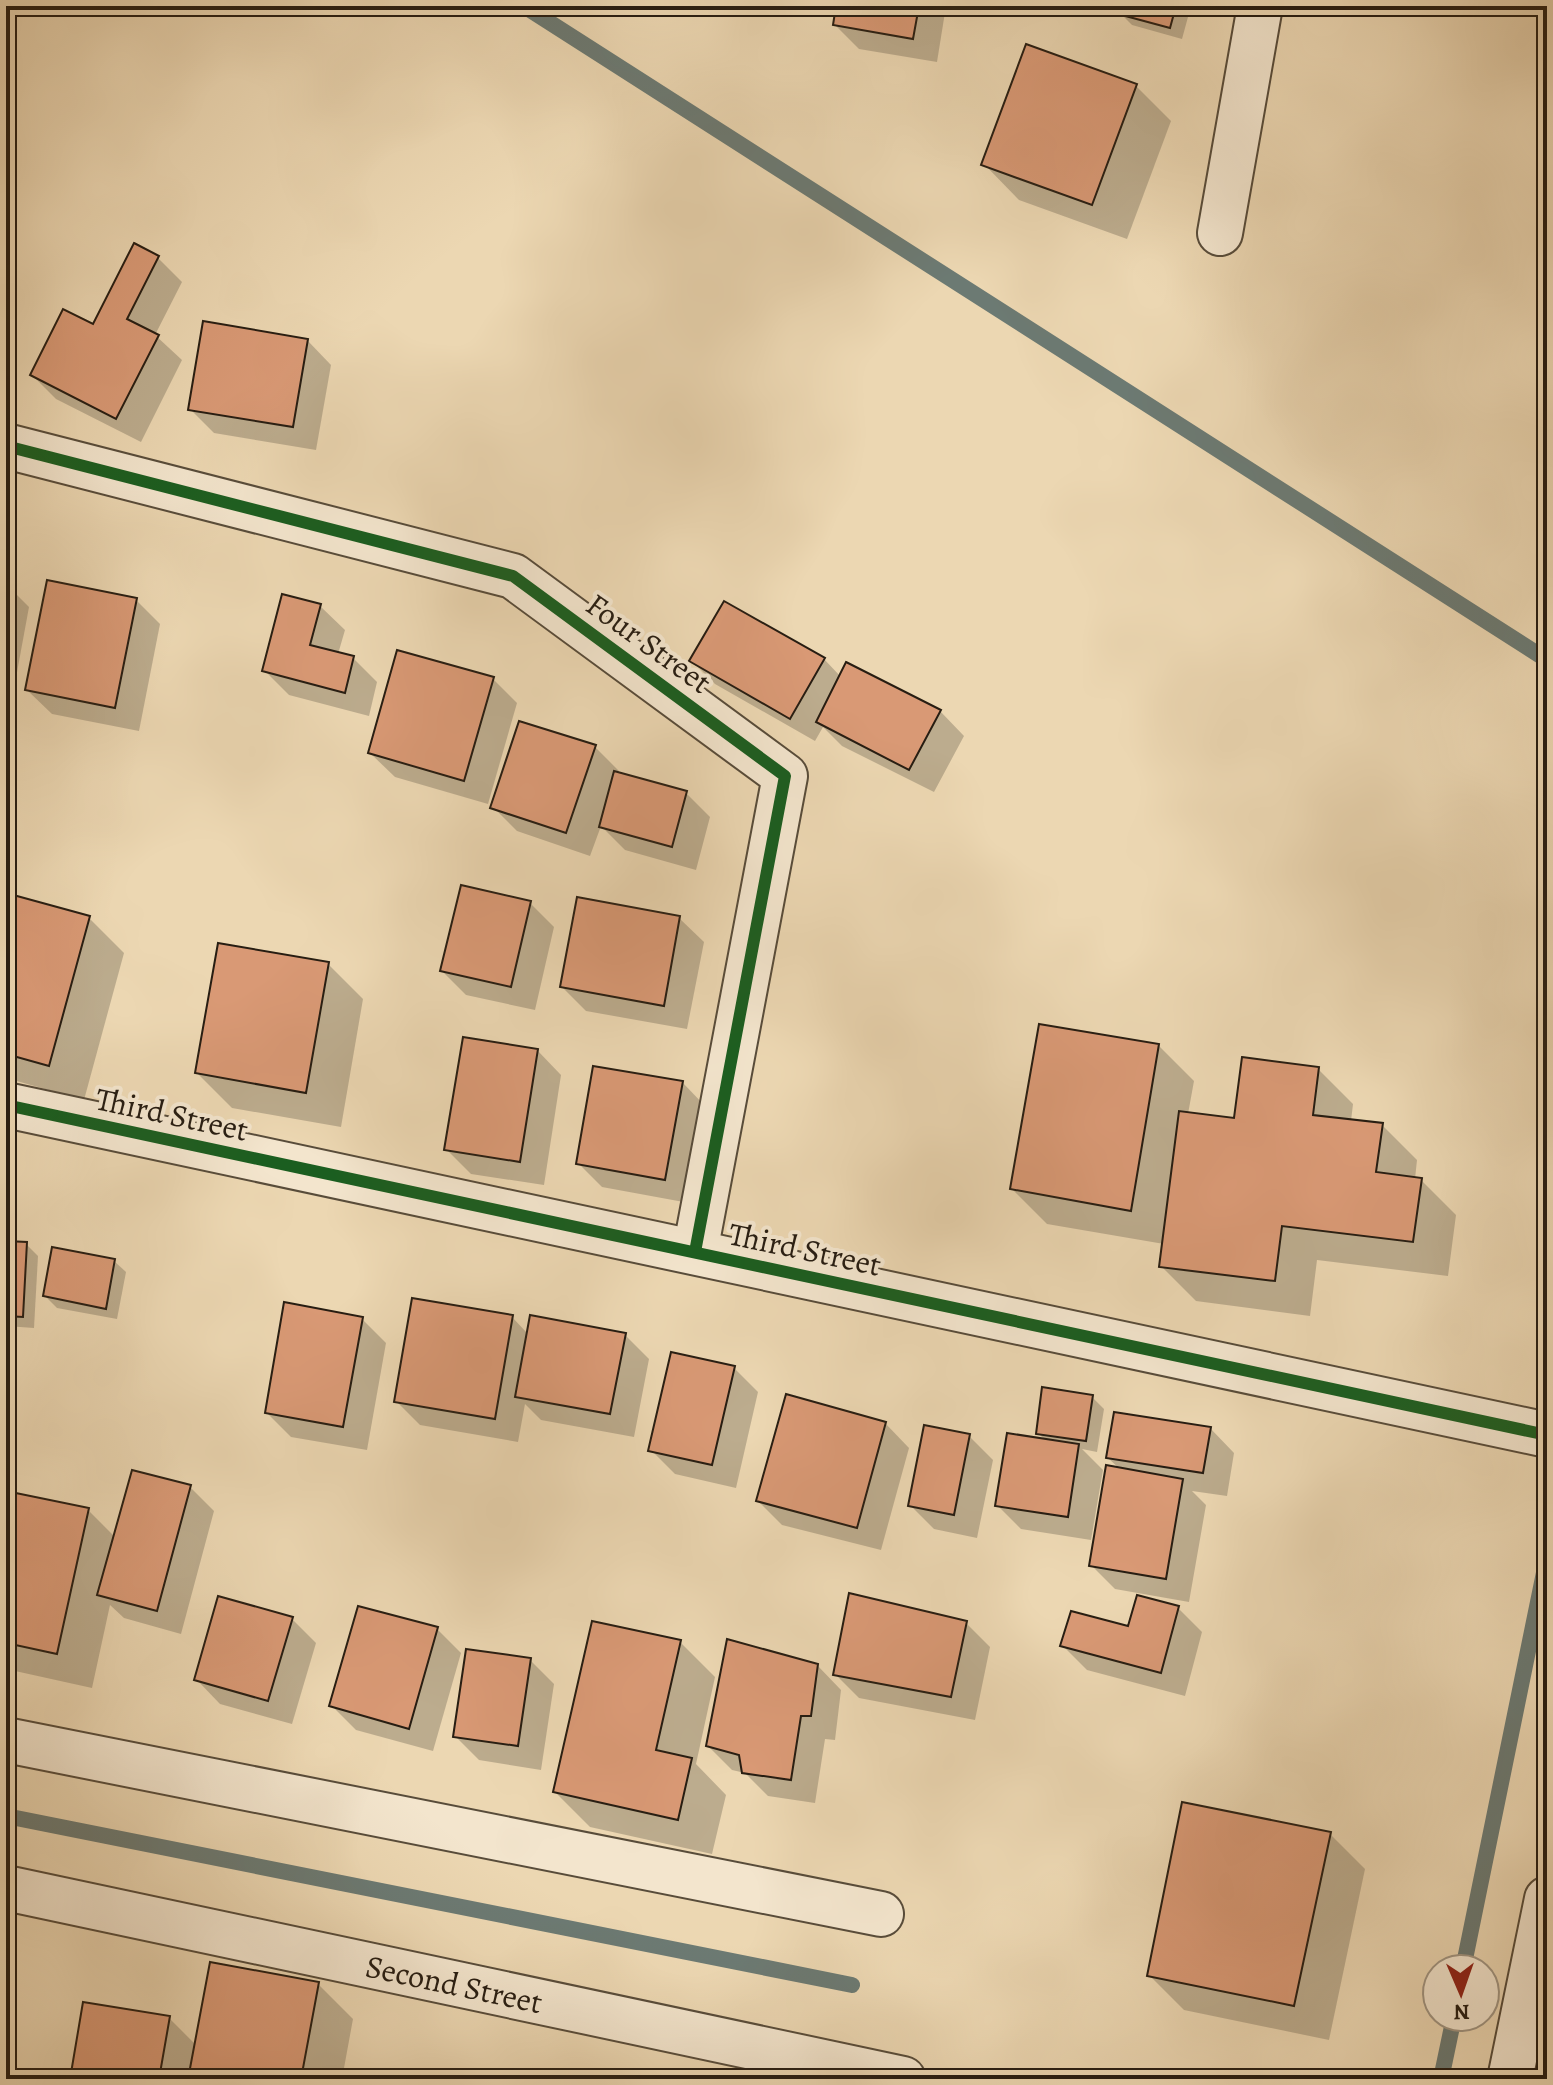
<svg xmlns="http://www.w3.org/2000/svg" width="1553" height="2085" font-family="Alegreya,serif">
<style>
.shadow{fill:#0003}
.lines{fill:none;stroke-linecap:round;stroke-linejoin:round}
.stream{stroke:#6c7a73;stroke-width:16}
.building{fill:#d99975;stroke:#271d12;stroke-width:2}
.street-casing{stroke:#584c3a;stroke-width:48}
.street{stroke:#f3e5cd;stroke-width:44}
.cycleway-casing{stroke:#f3e5cd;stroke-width:17}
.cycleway{stroke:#1b5e20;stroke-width:12}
.labels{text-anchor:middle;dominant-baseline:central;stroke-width:8;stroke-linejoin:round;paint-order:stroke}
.street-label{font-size:32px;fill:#271d12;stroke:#f3e5cd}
</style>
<rect width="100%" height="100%" fill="#ecd7b2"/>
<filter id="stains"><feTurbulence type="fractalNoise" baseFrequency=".0025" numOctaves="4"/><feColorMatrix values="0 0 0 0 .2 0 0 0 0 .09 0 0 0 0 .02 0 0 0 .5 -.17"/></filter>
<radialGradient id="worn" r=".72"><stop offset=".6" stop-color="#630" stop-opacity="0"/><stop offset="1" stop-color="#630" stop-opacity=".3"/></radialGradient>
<g class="shadow">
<path d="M838,6H946L937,62L859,49L835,25Z"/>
<path d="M1122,6H1191L1182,39L1132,25L1120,13Z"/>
<path d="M1136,86L1171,121L1127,239L1019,200L984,164Z"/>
<path d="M158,258L182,282L155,335L182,360L141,442L56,399L32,375L94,327Z"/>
<path d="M307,340L331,365L316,450L214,433L190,409Z"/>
<path d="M6,584L29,607L6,732Z"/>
<path d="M136,600L160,624L139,731L52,714L27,690Z"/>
<path d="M320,606L345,630L338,654L353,658L377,682L369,716L289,695L265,671Z"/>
<path d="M824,659L841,677L940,711L964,736L934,792L842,746L823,727L815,741L715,684L691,660Z"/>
<path d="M493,679L517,703L488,804L395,777L370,753Z"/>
<path d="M595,747L619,771L618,774L686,793L710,817L696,870L625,850L601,826L590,856L517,831L493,807Z"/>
<path d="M6,896L89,918L124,953L84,1100L6,1078Z"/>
<path d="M530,903L554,927L535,1010L466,995L442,971Z"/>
<path d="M679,918L704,942L687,1029L586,1011L562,987Z"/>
<path d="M328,964L363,999L341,1127L232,1108L197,1073Z"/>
<path d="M1159,1046L1194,1081L1188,1114L1236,1121L1318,1069L1353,1104L1351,1121L1382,1125L1417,1160L1415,1179L1421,1180L1456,1215L1448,1276L1317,1260L1310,1316L1196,1301L1161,1266L1164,1244L1047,1224L1012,1189Z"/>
<path d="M537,1050L561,1075L544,1185L471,1174L447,1150Z"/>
<path d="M682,1082L706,1107L689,1203L602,1187L578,1163Z"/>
<path d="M6,1243L26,1244L38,1256L34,1328L6,1326Z"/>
<path d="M114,1261L126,1272L117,1319L57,1308L45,1296Z"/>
<path d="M512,1317L528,1334L625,1335L649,1359L634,1437L541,1420L525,1404L518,1442L420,1425L396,1401Z"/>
<path d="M362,1319L386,1343L367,1450L291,1437L267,1413Z"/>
<path d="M734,1368L758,1392L736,1488L675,1474L651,1450Z"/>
<path d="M1092,1397L1104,1409L1097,1452L1082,1449L1103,1470L1091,1540L1021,1529L997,1505L1046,1441L1038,1433Z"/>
<path d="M885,1423L909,1448L881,1550L782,1525L758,1501Z"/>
<path d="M1210,1428L1234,1453L1227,1496L1192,1491L1206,1505L1189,1602L1115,1589L1091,1565L1121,1470L1108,1458Z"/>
<path d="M969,1436L993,1460L977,1538L934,1529L910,1505Z"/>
<path d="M190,1487L214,1511L181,1634L124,1618L110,1605L92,1688L6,1669V1493L88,1510L115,1537Z"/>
<path d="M1178,1608L1202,1632L1185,1696L1087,1670L1063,1646L1130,1628Z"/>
<path d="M292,1619L316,1643L292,1724L220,1704L196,1679Z"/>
<path d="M966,1623L990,1647L975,1720L859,1698L835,1674Z"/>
<path d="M437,1629L461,1653L433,1751L356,1730L331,1705Z"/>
<path d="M680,1642L715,1677L696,1764L726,1795L712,1854L590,1827L555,1792Z"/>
<path d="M530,1660L554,1684L541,1770L479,1760L455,1736Z"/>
<path d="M817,1665L841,1690L835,1740L825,1739L815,1803L768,1796L745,1773L732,1770L708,1746Z"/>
<path d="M1330,1834L1365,1869L1329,2040L1184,2010L1149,1975Z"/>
<path d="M318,1984L353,2019L342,2079H72L169,2018L196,2045Z"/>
<path d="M6,1990L12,1997L6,2019Z"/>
</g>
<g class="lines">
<g class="stream">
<path d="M524,6L1547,660"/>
<path d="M6,1816L852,1985"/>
<path d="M1463,1969L1547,1558"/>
<path d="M1441,2079L1454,2017"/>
</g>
</g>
<g class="building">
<path d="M836,6H919L913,39L833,25Z"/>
<path d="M1120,6H1176L1170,28L1118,14Z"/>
<path d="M1026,44L1137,84L1092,205L981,165Z"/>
<path d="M134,243L159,256L127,319L159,335L116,419L30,375L63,309L93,324Z"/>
<path d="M203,321L308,339L293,427L188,410Z"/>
<path d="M47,580L137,598L115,708L25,690Z"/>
<path d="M282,594L321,604L310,645L354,656L345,693L262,671Z"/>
<path d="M724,601L825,658L790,719L689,661Z"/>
<path d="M397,650L494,677L464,781L368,753Z"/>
<path d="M846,662L941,710L909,770L816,722Z"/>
<path d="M519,721L596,745L566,833L490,808Z"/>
<path d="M614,771L687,791L672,847L599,827Z"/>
<path d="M461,885L531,901L511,987L440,971Z"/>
<path d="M6,893L90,916L49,1066L6,1054Z"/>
<path d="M577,897L680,916L664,1006L560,987Z"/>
<path d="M218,943L329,962L306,1093L195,1073Z"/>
<path d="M1039,1024L1159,1044L1131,1211L1010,1189Z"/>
<path d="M463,1037L538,1049L520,1162L444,1150Z"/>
<path d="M1242,1057L1319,1067L1313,1115L1383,1123L1376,1172L1422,1178L1413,1242L1282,1226L1275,1281L1159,1267L1179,1111L1234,1118Z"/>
<path d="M593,1066L683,1081L665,1180L576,1164Z"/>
<path d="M6,1241L27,1242L23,1317L6,1316Z"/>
<path d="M52,1247L115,1259L106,1309L43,1296Z"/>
<path d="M412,1298L513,1315L495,1419L394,1402Z"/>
<path d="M284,1302L363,1317L343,1427L265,1413Z"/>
<path d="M530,1315L626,1333L610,1414L515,1397Z"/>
<path d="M671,1352L735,1366L712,1465L648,1451Z"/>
<path d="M1042,1387L1093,1395L1086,1441L1036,1434Z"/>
<path d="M786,1394L886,1422L857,1528L756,1501Z"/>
<path d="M1114,1412L1211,1427L1203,1473L1106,1458Z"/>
<path d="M924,1425L970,1434L954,1515L908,1506Z"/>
<path d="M1007,1433L1079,1444L1068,1517L995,1506Z"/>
<path d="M1106,1465L1183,1479L1166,1579L1089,1566Z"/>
<path d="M132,1470L191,1485L157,1611L97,1595Z"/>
<path d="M6,1491L89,1508L57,1654L6,1643Z"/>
<path d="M849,1593L967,1621L951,1697L833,1675Z"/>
<path d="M1137,1595L1179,1606L1161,1673L1060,1646L1071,1611L1128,1626Z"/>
<path d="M218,1596L293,1617L268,1701L194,1680Z"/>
<path d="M358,1606L438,1627L409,1729L329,1706Z"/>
<path d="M592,1621L681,1640L656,1750L692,1758L678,1820L553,1792Z"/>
<path d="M727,1639L818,1664L811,1716H801L791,1780L742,1773L739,1755L706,1746Z"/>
<path d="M466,1649L531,1658L518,1746L453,1737Z"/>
<path d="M1182,1802L1331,1832L1294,2006L1147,1976Z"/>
<path d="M210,1962L319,1982L301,2079H188Z"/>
<path d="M83,2002L170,2016L159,2079H70Z"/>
</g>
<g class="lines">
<defs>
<g id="street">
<path d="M1220,233L1260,6"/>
<path d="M6,446L513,576L785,776L695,1252"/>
<path d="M6,1105L1547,1435"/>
<path d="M6,1740L881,1914"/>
<path d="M6,1888L903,2079"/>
<path d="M1510,2079L1547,1899"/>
</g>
</defs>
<use href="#street" class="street-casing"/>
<use href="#street" class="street"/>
<defs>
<g id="cycleway">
<path d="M6,446L513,576L785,776L695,1252"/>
<path d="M6,1105L1547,1435"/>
</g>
</defs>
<use href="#cycleway" class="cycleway-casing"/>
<use href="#cycleway" class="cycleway"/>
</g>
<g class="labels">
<g class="street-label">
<text transform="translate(649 643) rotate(36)">Four Street</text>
<text transform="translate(172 1114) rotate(12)">Third Street</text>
<text transform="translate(805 1249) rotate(12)">Third Street</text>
<text transform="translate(454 1984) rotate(12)">Second Street</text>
</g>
</g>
<rect width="1553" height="2085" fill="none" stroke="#ecd7b2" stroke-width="32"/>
<rect x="8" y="8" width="1537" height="2069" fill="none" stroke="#271d12" stroke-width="4"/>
<rect x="16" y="16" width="1521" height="2053" fill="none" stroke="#271d12" stroke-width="2"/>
<g transform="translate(1461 1993) rotate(178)"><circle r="38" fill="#f3e5cd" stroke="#a19582" stroke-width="2"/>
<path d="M0-6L14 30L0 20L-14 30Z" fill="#8f2418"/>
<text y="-12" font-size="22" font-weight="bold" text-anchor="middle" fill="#271d12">N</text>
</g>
<rect width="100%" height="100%" filter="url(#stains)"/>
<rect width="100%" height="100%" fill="url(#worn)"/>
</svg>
